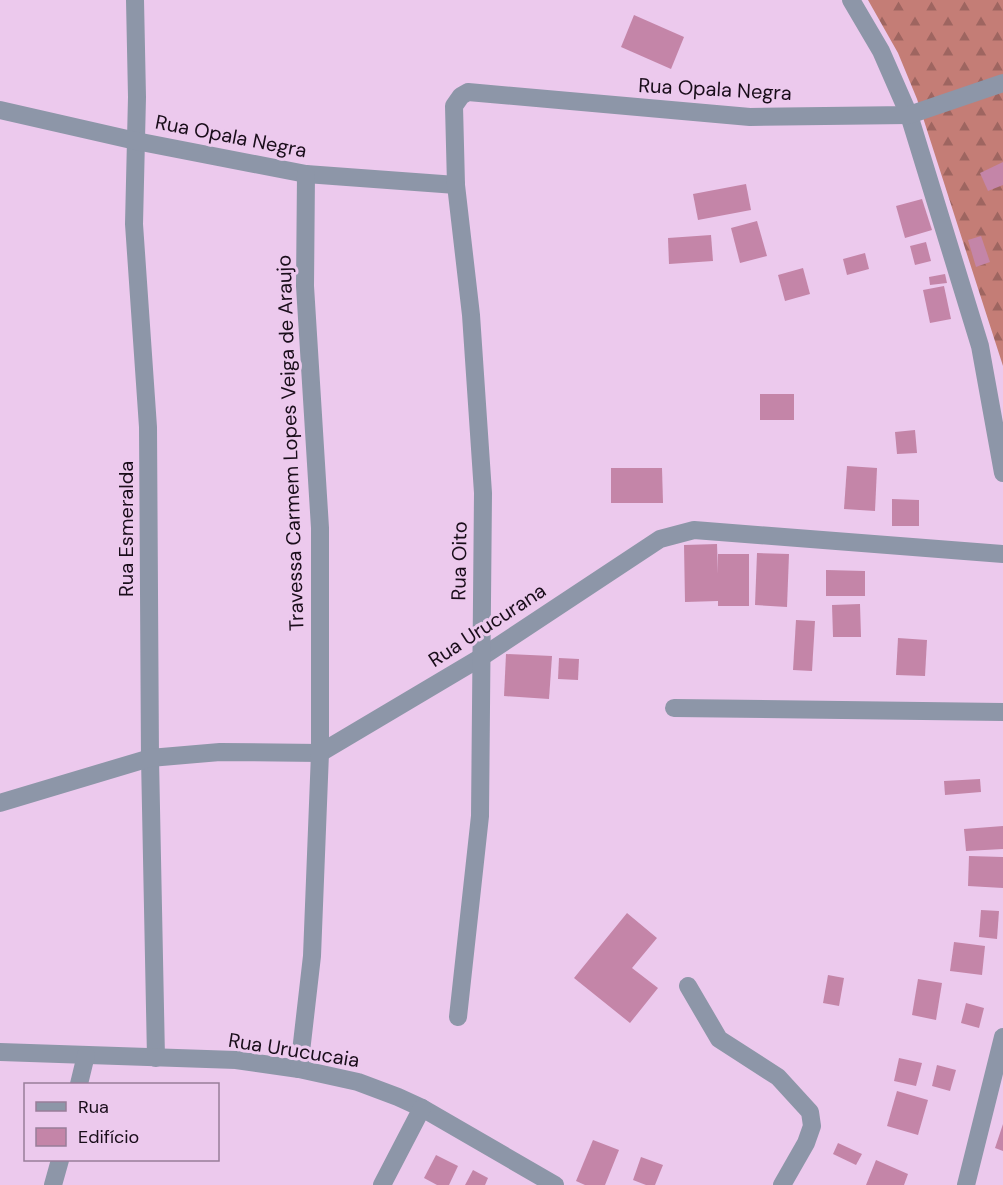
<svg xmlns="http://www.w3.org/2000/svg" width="1003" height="1185" font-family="'DM Sans',sans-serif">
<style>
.forest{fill:url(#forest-firs)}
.building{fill:#c485a8}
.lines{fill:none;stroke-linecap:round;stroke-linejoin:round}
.minor{stroke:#8d96a8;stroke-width:18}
.labels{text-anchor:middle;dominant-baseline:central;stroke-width:6;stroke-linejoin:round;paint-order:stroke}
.street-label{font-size:20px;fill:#190d1a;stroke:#ecc9ed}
</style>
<defs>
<pattern id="forest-firs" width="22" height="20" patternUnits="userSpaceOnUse" patternTransform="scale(1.5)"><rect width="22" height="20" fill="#c47d76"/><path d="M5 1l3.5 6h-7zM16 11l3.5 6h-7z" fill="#9e6560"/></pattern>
</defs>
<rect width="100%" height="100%" fill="#ecc9ed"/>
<path class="forest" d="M868,0H1003V366L917,99L898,53Z"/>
<g class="building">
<path d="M634,15L684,37L671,69L621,47Z"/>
<path d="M1003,162V185L988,191L980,173Z"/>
<path d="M746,184L751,210L698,220L693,194Z"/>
<path d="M922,199L932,230L905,238L896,206Z"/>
<path d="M757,221L767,256L740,263L731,228Z"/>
<path d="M711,235L713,261L669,264L668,238Z"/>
<path d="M981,236L990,262L976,267L968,240Z"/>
<path d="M926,242L931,261L915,265L910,246Z"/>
<path d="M865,253L869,269L847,275L843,259Z"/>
<path d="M803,268L810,294L785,301L778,275Z"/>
<path d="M945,274L947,283L930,285L929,277Z"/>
<path d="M944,286L951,319L930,323L923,290Z"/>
<rect x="760" y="394" width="34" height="26"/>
<path d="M915,430L917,453L897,454L895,432Z"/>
<path d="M847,466L877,468L875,511L844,509Z"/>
<path d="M611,468H662L663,503H611Z"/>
<path d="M892,499L919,500V526H892Z"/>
<path d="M717,544L718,574V554H749V606H718V601L685,602L684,545Z"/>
<path d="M757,553L789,554L787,607L755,605Z"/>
<path d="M826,570L865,571V596H826Z"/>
<path d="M860,604L861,637H833L832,605Z"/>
<path d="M796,620L815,621L812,671L793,670Z"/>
<path d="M898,638L927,640L925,676L896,675Z"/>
<path d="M506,654L552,656L549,699L504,696Z"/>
<path d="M559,658L579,659L578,680L558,679Z"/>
<path d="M980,779L981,792L945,795L944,781Z"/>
<path d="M1003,826V849L966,851L964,829Z"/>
<path d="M969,856L1003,857V888L968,886Z"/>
<path d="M981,910L999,911L997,939L979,937Z"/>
<path d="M627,913L657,938L632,968L658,988L630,1023L574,978Z"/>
<path d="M954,942L985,946L982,975L950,971Z"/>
<path d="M828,975L844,978L839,1006L823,1003Z"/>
<path d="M918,979L942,983L936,1020L912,1015Z"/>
<path d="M966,1003L984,1008L979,1028L961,1023Z"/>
<path d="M899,1058L922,1063L916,1086L894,1081Z"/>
<path d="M937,1065L956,1070L950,1091L932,1086Z"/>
<path d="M897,1091L928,1100L918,1135L887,1126Z"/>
<path d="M1003,1124V1151L995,1148Z"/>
<path d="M593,1140L619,1150L605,1185H585L576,1181Z"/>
<path d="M838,1143L862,1154L856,1165L833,1154Z"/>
<path d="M436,1155L458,1166L449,1185H437L424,1178Z"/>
<path d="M641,1157L663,1165L655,1185H646L633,1180Z"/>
<path d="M876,1160L908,1174L904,1185H866Z"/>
<path d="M473,1170L488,1178L485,1185H465Z"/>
</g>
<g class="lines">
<g class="minor">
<path d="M135,0L137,97L134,224L148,427L150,758L156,1058"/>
<path d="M851,0L881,51L909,115L980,346L1003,473"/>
<path d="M0,110L136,141L306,174L456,185"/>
<path d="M674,708L1003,712"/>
<path d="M0,803L150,758L220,752L320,753L480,658L660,539L694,530L1003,554"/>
<path d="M688,986L719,1039L778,1077L810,1112L812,1126L806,1143L782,1185"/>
<path d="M458,1017L480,816L483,493L471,315L456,185L454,106L461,96L468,92L750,117L909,115L1003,83"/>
<path d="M0,1052L236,1060L299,1069L358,1082L398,1097L422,1108L555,1185"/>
<path d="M299,1069L312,956L320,753V528L305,286L306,174"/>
<path d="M79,1084L86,1055"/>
<path d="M53,1185L60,1160"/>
<path d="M382,1185L422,1108"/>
<path d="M966,1185L1003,1037"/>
</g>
</g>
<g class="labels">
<g class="street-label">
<text transform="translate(715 89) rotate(3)">Rua Opala Negra</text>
<text transform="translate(231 136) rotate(11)">Rua Opala Negra</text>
<text transform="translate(290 443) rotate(-92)">Travessa Carmem Lopes Veiga de Araujo</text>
<text transform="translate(126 529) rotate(-90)">Rua Esmeralda</text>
<text transform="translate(459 561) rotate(-89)">Rua Oito</text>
<text transform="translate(487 625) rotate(-33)">Rua Urucurana</text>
<text transform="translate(294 1050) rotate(9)">Rua Urucucaia</text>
</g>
</g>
<rect x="24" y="1083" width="195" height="78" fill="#ecc9ed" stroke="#987e99" stroke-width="1.5"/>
<rect x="36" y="1102" width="30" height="9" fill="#8d96a8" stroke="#987e99" stroke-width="1.5"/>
<text x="78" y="1113" font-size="18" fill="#190d1a">Rua</text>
<rect x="36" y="1128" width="30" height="18" fill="#c485a8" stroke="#987e99" stroke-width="1.5"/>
<text x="78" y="1143" font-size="18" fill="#190d1a">Edifício</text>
</svg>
